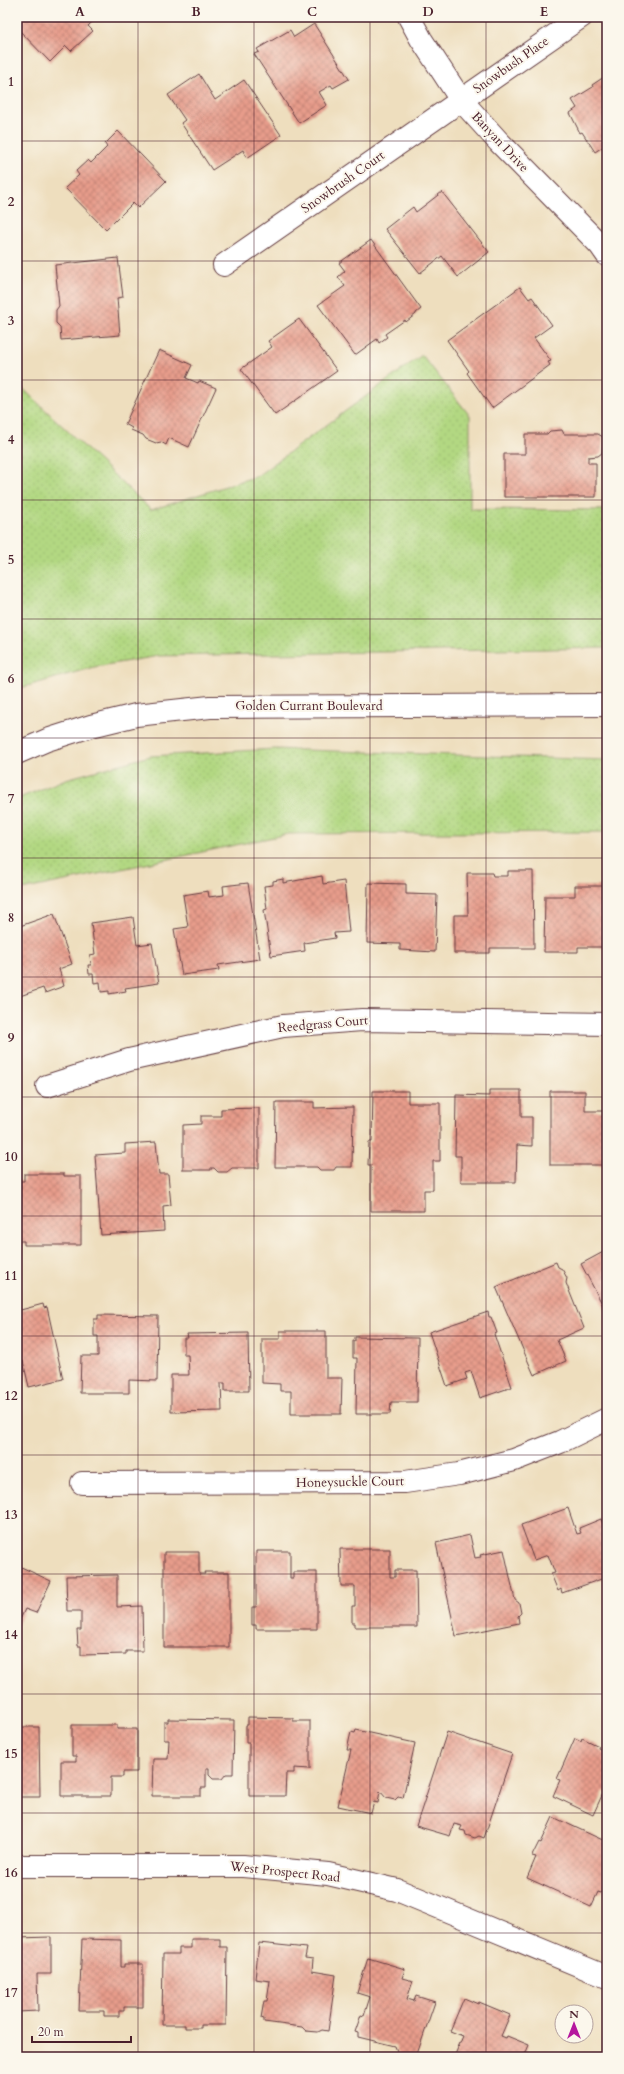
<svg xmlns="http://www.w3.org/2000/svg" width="624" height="2074" font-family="Cardo,serif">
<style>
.grass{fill:url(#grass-dots);stroke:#7e7c56}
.building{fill:url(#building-cross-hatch)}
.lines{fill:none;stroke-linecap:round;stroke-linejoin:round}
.minor-casing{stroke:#633c41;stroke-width:24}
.minor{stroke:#fff;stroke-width:22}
.grid{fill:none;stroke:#4a1f2b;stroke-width:1;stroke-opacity:0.55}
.labels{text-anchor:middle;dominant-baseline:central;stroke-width:4;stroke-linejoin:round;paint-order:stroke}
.street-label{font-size:13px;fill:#4a1f2b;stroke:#fbf7ec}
.neatline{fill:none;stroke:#4a1f2b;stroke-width:1.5}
.grid-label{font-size:13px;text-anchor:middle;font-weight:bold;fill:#4a1f2b}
</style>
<defs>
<pattern id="grass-dots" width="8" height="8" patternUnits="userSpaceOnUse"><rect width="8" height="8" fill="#b2d882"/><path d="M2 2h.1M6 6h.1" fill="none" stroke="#9bb970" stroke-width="1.8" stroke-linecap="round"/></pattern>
<pattern id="building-cross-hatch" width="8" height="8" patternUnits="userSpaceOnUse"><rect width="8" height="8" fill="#e79c8b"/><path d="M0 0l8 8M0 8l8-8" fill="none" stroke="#bd7f72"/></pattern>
</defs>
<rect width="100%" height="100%" fill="#fbf7ec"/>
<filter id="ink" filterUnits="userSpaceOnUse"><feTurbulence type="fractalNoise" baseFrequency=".025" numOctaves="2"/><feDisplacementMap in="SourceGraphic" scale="8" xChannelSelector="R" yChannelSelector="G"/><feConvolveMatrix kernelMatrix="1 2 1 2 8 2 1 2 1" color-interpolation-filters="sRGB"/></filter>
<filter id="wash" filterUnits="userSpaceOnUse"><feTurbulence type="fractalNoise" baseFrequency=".012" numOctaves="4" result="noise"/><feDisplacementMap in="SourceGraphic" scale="16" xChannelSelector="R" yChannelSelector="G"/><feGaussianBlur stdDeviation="0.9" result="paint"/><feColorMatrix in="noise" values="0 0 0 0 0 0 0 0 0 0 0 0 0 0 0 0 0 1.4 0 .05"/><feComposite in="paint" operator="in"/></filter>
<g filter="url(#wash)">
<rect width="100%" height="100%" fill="#eedebe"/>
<g class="grass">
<path d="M422,355L470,416V509L607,510V648L159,656L94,667L17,689V383L151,510L257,476Z"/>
<path d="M275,749L607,760V832L288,834L17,891V799L66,779L150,756Z"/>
</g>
<g id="blocks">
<g class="building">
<path d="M17,17H97L88,26L93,31L71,51L66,46L50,62L17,28Z"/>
<path d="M314,24L349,79L333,88L331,85L319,92L327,105L299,123L254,54L259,52L257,49L290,30L294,37Z"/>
<path d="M199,74L215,100L244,80L281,135L247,158L243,150L212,170L181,123L185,120L168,95Z"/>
<path d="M607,75V152L604,146L595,152L582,132L580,133L570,113L577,108L572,100L593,87L592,85Z"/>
<path d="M118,131L166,181L138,208L133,203L106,230L65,188L79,175L76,171L88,160L91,163L107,147L105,144Z"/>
<path d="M442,192L489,252L458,277L442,256L420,273L385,229L413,207L416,212Z"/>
<path d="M371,240L421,309L416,313V314L406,322L405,320L385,334L387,337L379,343L377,339L355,355L318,305L345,286L338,277L345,271L339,263Z"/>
<path d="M118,258L123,297L117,298L120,335L61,340L60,327L56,323V310L59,306L55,265Z"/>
<path d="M520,287L529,299L532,297L552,325L534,338L551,361L548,362L550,365L492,408L467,373L469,371L447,340Z"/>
<path d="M299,319L337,371L275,415L241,369L272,347L268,341Z"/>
<path d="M159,350L192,365L186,378L198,383L199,381L216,388L189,447L169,438L166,445L161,442L156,443L146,439L143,435L131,430L132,428L125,424Z"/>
<path d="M562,430L564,434H598L603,437L602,453L598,456L588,457V463H596V497H504V454H525V434H547L550,431Z"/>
<path d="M508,871H533L534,948H490V953H454V915H468L467,873H492L493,876H508Z"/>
<path d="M322,876L323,884L344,881L349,932L334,933L335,938L304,943L305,951L271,956L264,910L267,909L264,886L273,885V881L283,879V883Z"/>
<path d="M248,883L260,959L218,965L219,970L182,975L174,929L188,927L183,895L208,891L209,897L224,895L223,886Z"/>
<path d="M368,883L406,884V894L437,895L435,952L400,950V944L367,943Z"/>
<path d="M575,886H607V947H578V952H544L545,896H575Z"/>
<path d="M54,914L72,964L59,969L64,986L45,993L43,988L17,997V927Z"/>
<path d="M133,917L137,945L152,943L159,983L125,988L126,991L109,994V991L101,992L100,982L94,983L93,974H89L88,965H91L90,955L95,954L91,923Z"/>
<path d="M489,1090H521V1117H532V1146L517,1145L516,1182H461V1156H455L456,1095L489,1096Z"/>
<path d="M373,1091H408V1103H440V1161H433V1190H424V1211H371V1165H368L369,1142H372Z"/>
<path d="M550,1091H585V1111H607V1165H550Z"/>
<path d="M276,1102H314V1108L353,1107L352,1167H336L334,1170H320L317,1167H275Z"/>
<path d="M259,1108V1168H232L227,1172H218L214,1168H211V1170H183V1125L201,1124V1116H221V1109Z"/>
<path d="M156,1142L159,1174H168L171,1205L163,1206L164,1231L101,1235L95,1155L125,1153V1144Z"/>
<path d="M24,1174H64V1176H81V1245H24V1241H17V1181H24Z"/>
<path d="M607,1250V1313L581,1264Z"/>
<path d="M556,1262L558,1267L562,1269L567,1278L566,1283L584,1328L557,1340L566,1361L534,1375L496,1287Z"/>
<path d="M43,1304L44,1308L47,1307L63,1379L29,1387L23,1361L18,1362L20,1368H17V1311Z"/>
<path d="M488,1312L489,1317H491L497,1333L494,1334L512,1387L480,1398L471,1371L465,1373L467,1379L447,1386L429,1332Z"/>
<path d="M98,1315L158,1316L157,1381L129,1380V1393H80L81,1356H98V1336H94V1319H98Z"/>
<path d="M280,1331H326V1378H342L341,1414H291V1391H280V1384L262,1383V1339H280Z"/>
<path d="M248,1333L249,1391H225V1383H221L222,1411L171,1412V1375H189L188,1355H184V1338H188L187,1334Z"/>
<path d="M355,1337L418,1338L417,1402H391L390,1414H356L357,1358H353V1341H355Z"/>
<path d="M568,1508L577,1534L581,1533L579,1528L601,1519L607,1535V1577L562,1593L561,1589L558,1591L551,1574L555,1573L548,1555L534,1560L521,1525Z"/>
<path d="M470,1535L475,1558L481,1557L480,1555L504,1550L515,1600L519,1603L521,1613L518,1616L519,1623L456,1636L436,1543Z"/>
<path d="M340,1549H390V1577H395V1570H416L417,1627H355V1623H352V1606H355V1586H341Z"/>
<path d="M256,1551H290V1578H293V1572H317V1629H256V1625H252V1607H256Z"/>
<path d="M164,1552H199V1574H205L204,1572H229V1647H164Z"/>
<path d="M17,1565L51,1581L36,1613L25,1609L17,1626Z"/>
<path d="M117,1575V1607L142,1606L143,1651H126V1654L81,1655V1646H78L77,1630H81V1611H67L66,1576Z"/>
<path d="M248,1717L293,1718V1721H310V1769L294,1768V1773H286L285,1796H249V1743H246V1725H248Z"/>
<path d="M168,1719L234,1720L233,1774H226L222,1779H213L209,1775V1768H206V1788H201V1796H152L153,1759H168L169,1740H164V1722H168Z"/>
<path d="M72,1725H117V1729H137V1772H123V1777H111V1796H61V1761H76V1756H72Z"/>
<path d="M17,1727H39L40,1797H17Z"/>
<path d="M356,1730L415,1743L403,1798L398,1797L395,1800L386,1798L380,1791L378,1803L374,1802L371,1813L338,1806L351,1750H347L351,1732L355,1733Z"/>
<path d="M447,1732L512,1754L484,1838L479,1836L475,1838L466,1835L465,1831L460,1830L462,1826L454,1824L450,1836L416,1826Z"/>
<path d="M575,1738L581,1741L582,1738L599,1746L598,1748L607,1753V1793L604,1791L593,1815L553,1796L560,1780L557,1779Z"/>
<path d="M553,1817L607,1842V1883L601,1893L598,1892L591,1907L527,1878L536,1857L532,1856L539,1842L541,1843Z"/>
<path d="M51,1937V1974H37L38,2011L17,2012V1938Z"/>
<path d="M82,1939L121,1940V1967H124V1964H143V2007H124V2011H119V2016H104V2011H79Z"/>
<path d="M191,1939H220V1947H227L226,2025H201V2028H185V2025H162L163,1954H179V1948H191Z"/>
<path d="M259,1943L307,1948L305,1958L313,1959L312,1971L336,1975L328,2031L322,2030L318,2032L306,2031L302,2027L264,2022V2019L261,2018L264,2001H267L270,1981L255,1979Z"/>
<path d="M368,1958L405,1969L402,1978L413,1981L407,1999L414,2001L416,1996L435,2002L416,2057L415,2054L406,2057L398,2054L395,2046L358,2037V2033L355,2032L361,2015L364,2016L370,1997L357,1993Z"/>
<path d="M464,1998L478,2004L479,2002L510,2015L501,2036L506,2038L507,2036L529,2045L524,2057H454L463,2036L450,2031Z"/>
</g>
</g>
</g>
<g filter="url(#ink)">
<use href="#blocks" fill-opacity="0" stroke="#633c41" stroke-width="1"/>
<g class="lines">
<defs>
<g id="minor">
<path d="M409,17L421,39L461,100L499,142L600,245L607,255"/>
<path d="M224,265L581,17"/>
<path d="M17,753L47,740L91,726L136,715L210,707L607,705"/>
<path d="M47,1086L129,1060L283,1026L362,1020L607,1024"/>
<path d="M82,1483L405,1482L459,1474L514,1460L560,1442L607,1419"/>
<path d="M17,1866H243L328,1874L397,1890L607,1977"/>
</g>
</defs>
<use href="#minor" class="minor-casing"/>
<use href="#minor" class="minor"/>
</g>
</g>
<path class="grid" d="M138,17V2057M254,17V2057M370,17V2057M486,17V2057M17,141H607M17,261H607M17,380H607M17,500H607M17,619H607M17,738H607M17,858H607M17,977H607M17,1097H607M17,1216H607M17,1336H607M17,1455H607M17,1574H607M17,1694H607M17,1813H607M17,1933H607"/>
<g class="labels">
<g class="street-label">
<text transform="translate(511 65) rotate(-35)">Snowbush Place</text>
<text transform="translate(500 142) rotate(47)">Banyan Drive</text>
<text transform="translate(343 182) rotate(-35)">Snowbrush Court</text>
<text x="309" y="706">Golden Currant Boulevard</text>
<text transform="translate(323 1024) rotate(-5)">Reedgrass Court</text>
<text transform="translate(350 1482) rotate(-1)">Honeysuckle Court</text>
<text transform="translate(285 1872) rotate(6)">West Prospect Road</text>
</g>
</g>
<rect width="624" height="2074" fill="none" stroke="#fbf7ec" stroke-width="44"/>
<g transform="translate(574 2024)"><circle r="19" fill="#fbf7ec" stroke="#b4a19f"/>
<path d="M0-3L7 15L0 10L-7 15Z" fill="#b5179e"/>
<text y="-6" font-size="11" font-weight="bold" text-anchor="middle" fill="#4a1f2b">N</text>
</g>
<path d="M32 2036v6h99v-6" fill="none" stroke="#4a1f2b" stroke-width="2"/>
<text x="38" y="2036" font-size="12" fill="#4a1f2b" stroke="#fbf7ec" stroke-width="3" paint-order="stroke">20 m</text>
<rect x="22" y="22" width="580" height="2030" class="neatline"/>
<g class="grid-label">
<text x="80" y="16">A</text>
<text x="196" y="16">B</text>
<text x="312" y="16">C</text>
<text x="428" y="16">D</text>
<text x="544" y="16">E</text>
<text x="11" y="86">1</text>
<text x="11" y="206">2</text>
<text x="11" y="325">3</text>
<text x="11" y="444">4</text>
<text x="11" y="564">5</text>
<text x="11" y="683">6</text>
<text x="11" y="803">7</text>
<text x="11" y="922">8</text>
<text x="11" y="1042">9</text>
<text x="11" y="1161">10</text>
<text x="11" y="1280">11</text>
<text x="11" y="1400">12</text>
<text x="11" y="1519">13</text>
<text x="11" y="1639">14</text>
<text x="11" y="1758">15</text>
<text x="11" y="1877">16</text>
<text x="11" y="1997">17</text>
</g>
</svg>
